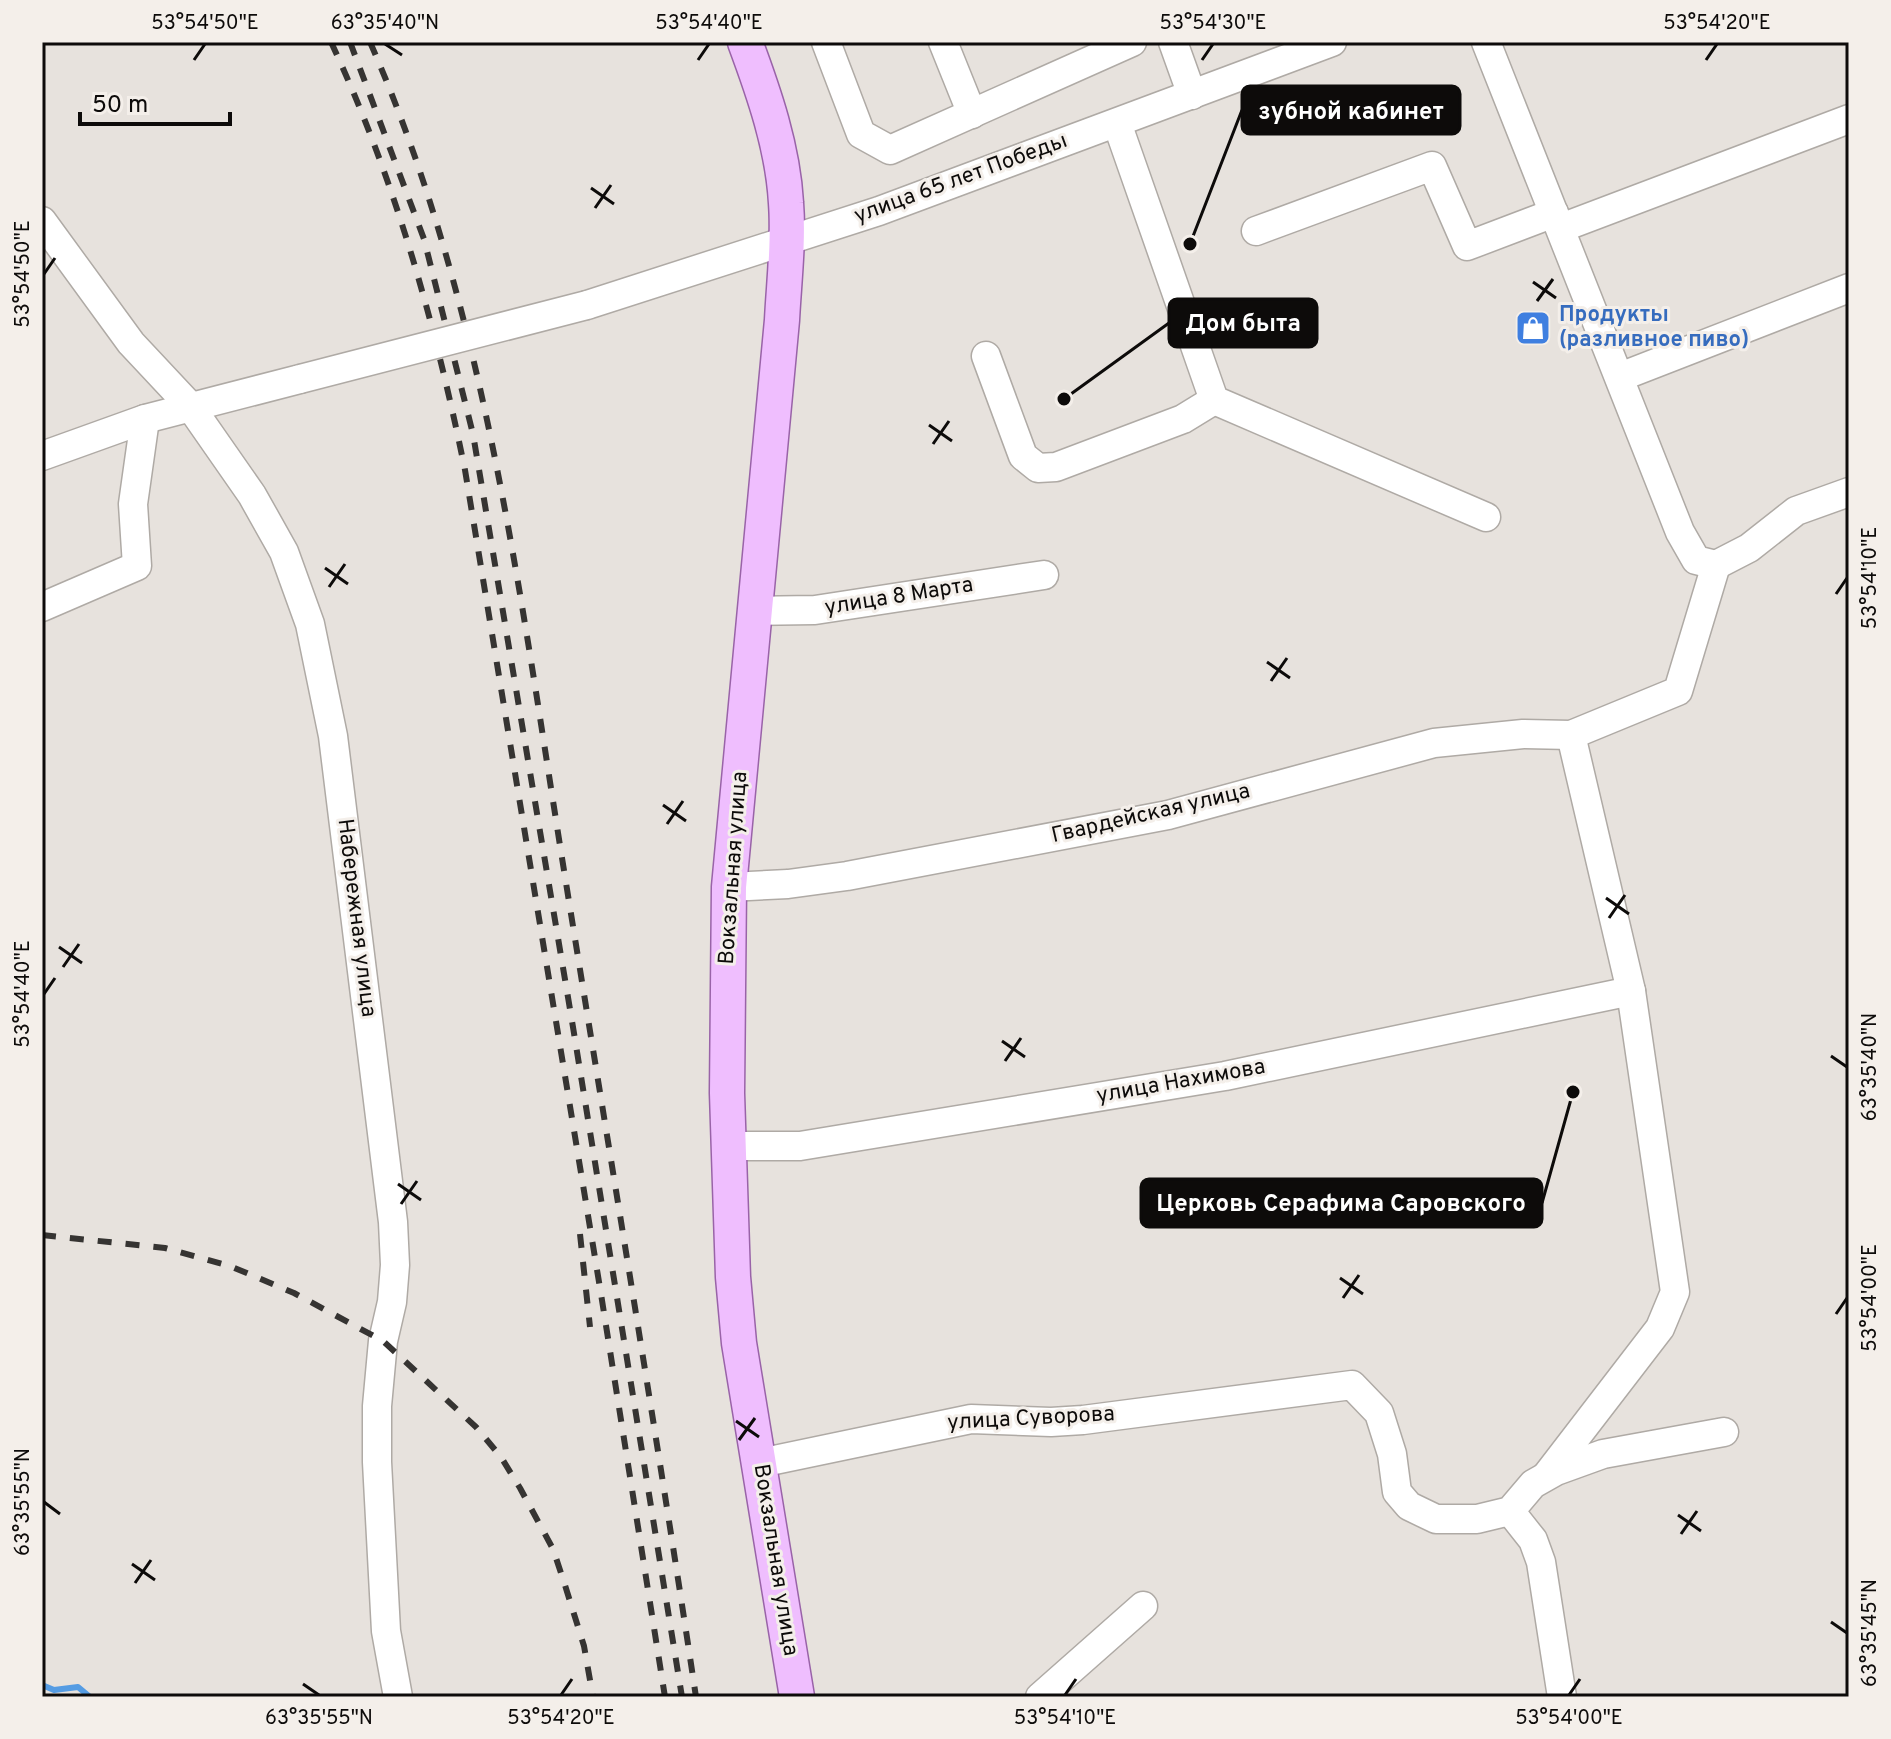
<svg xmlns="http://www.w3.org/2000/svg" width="1891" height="1739" font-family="Overpass,sans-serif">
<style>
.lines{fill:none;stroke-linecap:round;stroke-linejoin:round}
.stream{stroke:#559ce3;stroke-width:6}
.minor-casing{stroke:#afaaa5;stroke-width:31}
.major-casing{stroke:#9963a8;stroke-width:37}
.minor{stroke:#fff;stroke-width:28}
.major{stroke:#efbefe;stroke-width:34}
.rail{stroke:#363432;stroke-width:6;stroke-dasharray:14 14;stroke-linecap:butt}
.minor-bridge-casing{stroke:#afaaa5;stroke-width:31;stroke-linecap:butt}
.minor-bridge{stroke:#fff;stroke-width:28}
.ticks{fill:none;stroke:#0d0b0a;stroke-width:3}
.labels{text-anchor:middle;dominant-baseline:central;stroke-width:6;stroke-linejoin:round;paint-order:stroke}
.street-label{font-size:22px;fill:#0d0b0a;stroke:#f4efea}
.shop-label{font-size:22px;font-weight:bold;fill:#366cbe;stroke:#f4efea;text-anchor:start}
.leader{fill:none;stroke:#0d0b0a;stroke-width:3}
.callout-dot{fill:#0d0b0a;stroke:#f4efea;stroke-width:3}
.callout{fill:#0d0b0a;stroke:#0d0b0a;stroke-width:3}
.callout-label{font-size:24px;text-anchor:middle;font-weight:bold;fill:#fff}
.neatline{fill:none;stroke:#0d0b0a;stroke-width:3}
.ticks-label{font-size:20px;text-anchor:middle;fill:#0d0b0a}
</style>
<rect width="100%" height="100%" fill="#e7e2dd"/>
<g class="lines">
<path class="stream" d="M42,1685L54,1690L78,1687L90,1697"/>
<defs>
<g id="minor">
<path d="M826,42L861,134L890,150L1132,42"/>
<path d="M943,42L972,114"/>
<path d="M1173,42L1192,95"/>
<path d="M1486,42L1680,532L1696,560L1716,565L1749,548L1796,511L1849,492"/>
<path d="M1117,123L1214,400L1486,517"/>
<path d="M42,221L131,343L190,406L252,495L284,552L310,624L333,736L393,1222L395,1265L392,1302L383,1341L377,1406V1462L386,1631L398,1697"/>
<path d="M1561,228L1849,119"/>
<path d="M1256,231L1432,166L1467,246L1554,213"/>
<path d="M587,305L879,211L1332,42"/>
<path d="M986,356L1023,456L1038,468L1056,467L1183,419L1214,400"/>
<path d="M1620,377L1849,288"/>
<path d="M42,456L145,419L300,379"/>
<path d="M42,607L137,566L133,504L145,419"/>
<path d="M754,611L815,610L1044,575"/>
<path d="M729,887L788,884L847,876L1168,815L1434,743L1523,734L1571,735L1678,691L1716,565"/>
<path d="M728,1146H800L1225,1076L1631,991"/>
<path d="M760,1463L971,1419L1051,1422L1083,1420L1352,1385L1379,1413L1392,1454L1397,1492L1409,1506L1436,1519H1477L1510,1511L1533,1484L1556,1471L1603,1454L1724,1432"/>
<path d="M1547,1475L1660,1328L1675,1292L1631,991L1571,735"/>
<path d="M1510,1511L1533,1540L1541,1562L1562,1697"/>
<path d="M1040,1697L1143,1606"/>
</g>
<path id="major" d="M745,42C764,93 783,148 786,203C789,241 784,281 782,320L729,887L727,1093L733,1277L739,1343L797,1697"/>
</defs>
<use href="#minor" class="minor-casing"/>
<use href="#major" class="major-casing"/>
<use href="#minor" class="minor"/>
<use href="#major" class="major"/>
<g class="rail">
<path d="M331,42C395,179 435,323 465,470L601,1294L665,1697"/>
<path d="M350,42L424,239L473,434L572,1021L682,1697"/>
<path d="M370,42C483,300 518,582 562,858C607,1138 654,1417 696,1697"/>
<path d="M580,1234L590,1327"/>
<path d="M42,1235L165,1248L230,1266L294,1293L383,1341L476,1427L501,1457L520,1488L553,1549L564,1582L584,1646L593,1697"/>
</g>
<defs>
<path id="minor-bridge" d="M300,379L587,305"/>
</defs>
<use href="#minor-bridge" class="minor-bridge-casing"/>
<use href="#minor-bridge" class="minor-bridge"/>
</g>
<path class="ticks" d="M385,44L402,55M194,60L205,44M698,60L709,44M1202,60L1213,44M1706,60L1717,44M591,188L614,204M595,208L611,185M44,274L55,258M1533,282L1556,298M1537,301L1553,279M929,425L952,441M933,444L949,421M325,568L348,584M329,587L345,564M1836,594L1847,578M1267,662L1290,678M1271,681L1287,658M663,805L686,821M667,824L683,801M1606,898L1629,914M1609,918L1625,895M59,947L82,963M63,967L79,944M44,994L55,978M1002,1041L1025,1057M1831,1056L1847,1067M1005,1061L1021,1038M398,1184L421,1200M401,1204L417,1181M1340,1278L1363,1294M1343,1298L1359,1275M1836,1314L1847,1298M736,1421L759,1437M739,1440L755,1418M44,1502L60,1514M1678,1515L1701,1531M1681,1534L1697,1511M132,1564L155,1580M135,1583L151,1560M1831,1622L1847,1633M303,1684L319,1695M561,1695L572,1679M1065,1695L1076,1679M1569,1695L1580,1679"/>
<defs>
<symbol id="shop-square" viewBox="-11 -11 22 22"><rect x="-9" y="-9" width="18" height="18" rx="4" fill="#3f7fe0" stroke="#f4efea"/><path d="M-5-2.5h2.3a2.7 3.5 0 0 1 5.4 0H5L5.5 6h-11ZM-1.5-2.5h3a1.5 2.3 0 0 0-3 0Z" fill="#fff"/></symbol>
</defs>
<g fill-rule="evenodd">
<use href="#shop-square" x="1513" y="308" width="40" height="40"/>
</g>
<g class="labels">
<g class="street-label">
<text transform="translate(961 179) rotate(-20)">улица 65 лет Победы</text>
<text transform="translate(899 597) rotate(-9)">улица 8 Марта</text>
<text transform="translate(1151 814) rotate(-13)">Гвардейская улица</text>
<text transform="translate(734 868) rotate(-86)">Вокзальная улица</text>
<text transform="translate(356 918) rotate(83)">Набережная улица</text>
<text transform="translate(1181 1082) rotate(-10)">улица Нахимова</text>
<text transform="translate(1031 1419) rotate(-3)">улица Суворова</text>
<text transform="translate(775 1560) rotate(81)">Вокзальная улица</text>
</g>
<g class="shop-label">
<text x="1559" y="315">Продукты<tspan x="1559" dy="25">(разливное пиво)</tspan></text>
</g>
</g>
<path class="leader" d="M1190 244L1242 110M1064 399L1169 323M1573 1092L1542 1203"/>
<g class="callout-dot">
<circle cx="1190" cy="244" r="8"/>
<circle cx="1064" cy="399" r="8"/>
<circle cx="1573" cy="1092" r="8"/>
</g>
<g class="callout">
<rect x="1242" y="86" width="218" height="48" rx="8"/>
<rect x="1169" y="299" width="148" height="48" rx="8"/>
<rect x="1141" y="1179" width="401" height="48" rx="8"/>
</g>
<g class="callout-label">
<text x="1351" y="119">зубной кабинет</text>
<text x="1243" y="331">Дом быта</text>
<text x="1341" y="1211">Церковь Серафима Саровского</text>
</g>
<rect width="1891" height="1739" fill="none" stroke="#f4efea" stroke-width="88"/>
<path d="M80 112v12h150v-12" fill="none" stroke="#0d0b0a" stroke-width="4"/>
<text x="92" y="112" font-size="24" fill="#0d0b0a" stroke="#f4efea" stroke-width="6" paint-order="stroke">50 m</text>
<rect x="44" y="44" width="1803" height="1651" class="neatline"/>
<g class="ticks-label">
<text x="205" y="29">53°54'50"E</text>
<text x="385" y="29">63°35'40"N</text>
<text x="709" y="29">53°54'40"E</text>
<text x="1213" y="29">53°54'30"E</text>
<text x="1717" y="29">53°54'20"E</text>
<text transform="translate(22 274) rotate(-90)" y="7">53°54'50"E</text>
<text transform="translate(1869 578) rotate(-90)" y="7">53°54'10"E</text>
<text transform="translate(22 994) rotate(-90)" y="7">53°54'40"E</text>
<text transform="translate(1869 1067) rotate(-90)" y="7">63°35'40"N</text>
<text transform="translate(1869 1298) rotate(-90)" y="7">53°54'00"E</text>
<text transform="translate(22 1502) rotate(-90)" y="7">63°35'55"N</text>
<text transform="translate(1869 1633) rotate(-90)" y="7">63°35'45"N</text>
<text x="319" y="1724">63°35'55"N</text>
<text x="561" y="1724">53°54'20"E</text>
<text x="1065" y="1724">53°54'10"E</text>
<text x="1569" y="1724">53°54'00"E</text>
</g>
</svg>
